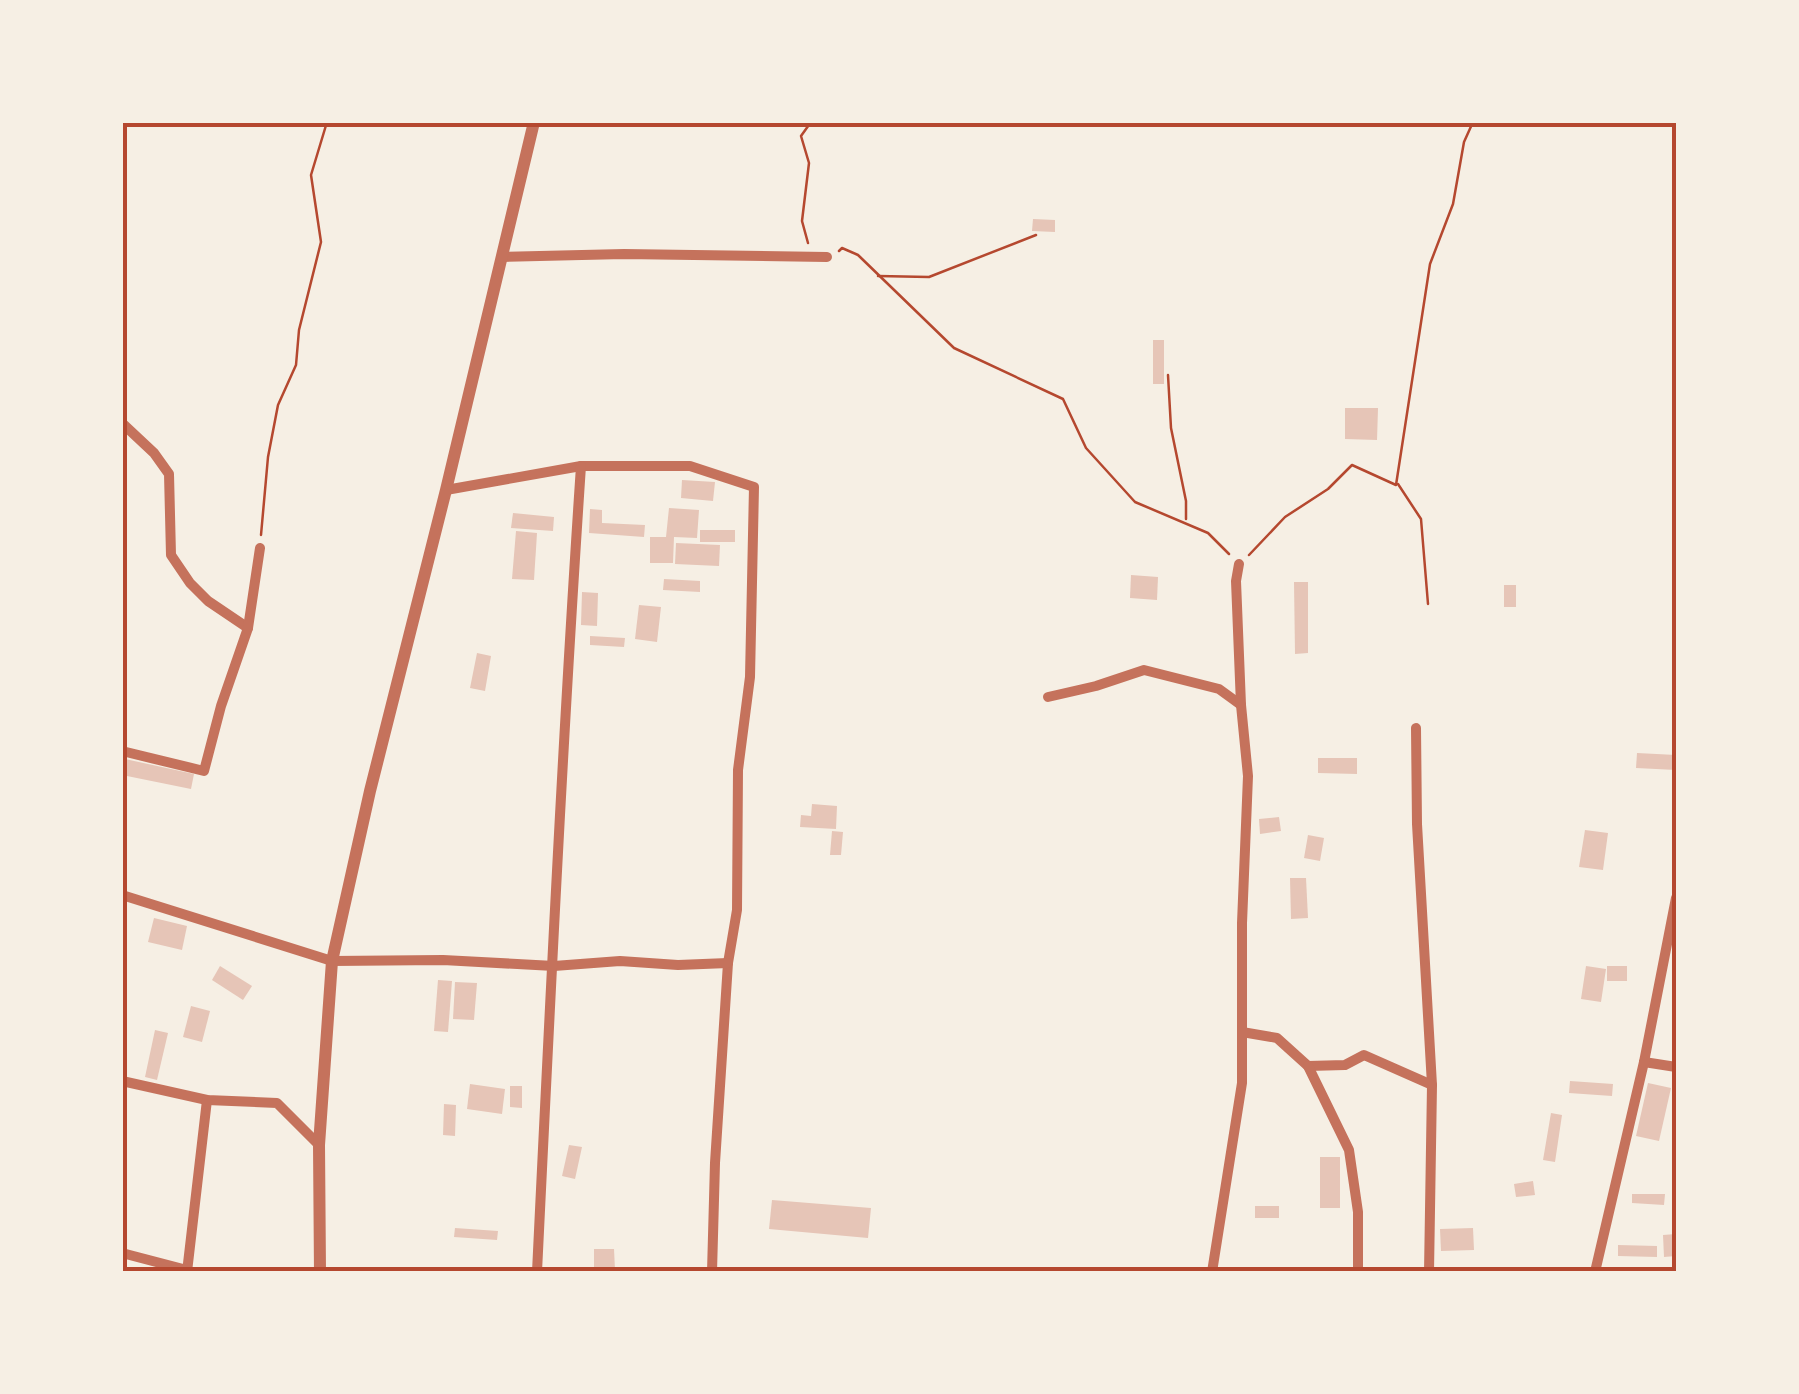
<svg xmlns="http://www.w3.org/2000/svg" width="1799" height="1394" font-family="'Noto Sans',sans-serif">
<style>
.building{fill:#e6c5b7}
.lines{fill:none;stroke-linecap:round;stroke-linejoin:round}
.path{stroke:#b5482f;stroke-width:2.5}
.minor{stroke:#c5725c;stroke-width:10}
.tertiary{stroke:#c5725c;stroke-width:12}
.neatline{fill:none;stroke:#b5482f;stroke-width:4}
</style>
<rect width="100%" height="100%" fill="#f6efe4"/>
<g class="building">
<path d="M1033,219L1055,220V232L1032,231Z"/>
<rect x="1153" y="340" width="11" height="44"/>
<path d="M1345,408H1378L1377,440L1345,439Z"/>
<path d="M682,480L715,482L713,501L681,498Z"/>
<path d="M669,508L699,510L697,538L674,537L673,563H650V537H666Z"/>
<path d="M590,509L602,510V523L645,525L644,537L589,533Z"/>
<path d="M513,513L554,517L553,531L511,528Z"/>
<rect x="700" y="530" width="35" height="12"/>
<path d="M516,531L537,533L534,580L512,579Z"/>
<path d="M676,543L720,545L719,566L675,564Z"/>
<path d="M1131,575L1158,577L1157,600L1130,598Z"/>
<path d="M664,579L700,581V592L663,590Z"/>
<path d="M1294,582H1308V653L1295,654Z"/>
<rect x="1504" y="585" width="12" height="22"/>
<path d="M582,592L598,593L597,626L581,625Z"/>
<path d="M639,605L661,607L657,642L635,639Z"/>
<path d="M590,636L625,638L624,647L590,645Z"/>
<path d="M477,653L491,656L485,691L470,688Z"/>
<path d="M1637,753L1676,755V770L1636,768Z"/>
<path d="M1318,758H1357V774L1318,773Z"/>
<path d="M125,759L194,774L191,789L122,775Z"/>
<path d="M812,804L837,806L836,829L800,827L801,815L811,816Z"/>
<path d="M1279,817L1281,831L1260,834L1259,819Z"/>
<path d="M1585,830L1608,833L1603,870L1579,867Z"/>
<path d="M832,831L843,832L841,855H830Z"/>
<path d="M1308,835L1324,838L1320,861L1304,858Z"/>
<path d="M1290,878H1306L1308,918L1291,919Z"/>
<path d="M154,918L187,926L182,950L148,942Z"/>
<path d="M220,966L252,986L243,1000L212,980Z"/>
<path d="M1586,966L1606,969L1601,1002L1581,999Z"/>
<rect x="1607" y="966" width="20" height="15"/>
<path d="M438,980L452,981L448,1032L434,1031Z"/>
<path d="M455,982L477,983L474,1020L453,1019Z"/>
<path d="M191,1006L210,1011L202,1042L183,1037Z"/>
<path d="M155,1030L168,1033L157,1080L145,1077Z"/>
<path d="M1570,1081L1613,1084L1612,1096L1569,1093Z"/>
<path d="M1648,1083L1671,1088L1659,1141L1636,1136Z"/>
<path d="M470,1084L505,1089L502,1114L467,1109Z"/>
<path d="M510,1086H522V1108L510,1107Z"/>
<path d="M444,1104L456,1105L455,1136L443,1135Z"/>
<path d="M1551,1113L1562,1115L1555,1162L1543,1160Z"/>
<path d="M569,1145L582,1147L575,1179L562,1176Z"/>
<rect x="1320" y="1157" width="20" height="51"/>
<path d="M1533,1181L1535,1195L1516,1197L1514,1184Z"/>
<path d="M1632,1194H1665L1664,1205L1632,1203Z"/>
<path d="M772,1200L871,1208L868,1238L769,1229Z"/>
<rect x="1255" y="1206" width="24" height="12"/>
<path d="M455,1228L498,1231L497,1240L454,1237Z"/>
<path d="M1473,1228L1474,1250L1441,1251L1440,1229Z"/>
<path d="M1676,1234V1256L1664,1257L1663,1235Z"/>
<path d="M1618,1245L1657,1246V1257L1618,1256Z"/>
<path d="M594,1249H614L615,1270H594Z"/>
</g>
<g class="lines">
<g class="path">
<path d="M808,243L802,221L809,163L801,136L811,122"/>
<path d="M839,251L842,248L858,255L954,348L1063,399L1086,448L1135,502L1208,533L1229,554"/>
<path d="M878,276L929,277L1036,235"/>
<path d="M1168,375L1171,428L1186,501V519"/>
<path d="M1398,484L1421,519L1428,604"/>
<path d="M261,535L268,457L278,405L296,365L299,330L321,242L311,175L327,122"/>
<path d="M1249,555L1285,517L1328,489L1352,465L1396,485L1430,264L1453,204L1464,142L1473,122"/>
</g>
<g class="minor">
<path d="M502,257L624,254L827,257"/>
<path d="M122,423L154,453L169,474L171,555L190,583L208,601L248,628"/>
<path d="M446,490L581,466H690L754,487L750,677L738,770L737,910L728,963L715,1163L712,1272"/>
<path d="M1048,697L1096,686L1144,670L1219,689L1241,705"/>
<path d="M1416,728L1417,824L1432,1085L1429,1272"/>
<path d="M122,751L204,771L221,706L248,628L260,548"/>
<path d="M122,895L332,961L443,960L554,966L620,961L678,965L728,963"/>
<path d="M1242,1032L1277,1038L1308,1066L1345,1065L1364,1055L1432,1085"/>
<path d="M1644,1062L1676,1067"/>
<path d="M1308,1066L1349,1150L1358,1212V1272"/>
<path d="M122,1081L207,1100L277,1103L319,1145"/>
<path d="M122,1253L187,1270"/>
<path d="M187,1272L207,1100"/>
<path d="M537,1272C550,1003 563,734 581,466"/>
<path d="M1212,1272L1242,1083V923L1248,776L1241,705L1236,581L1239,564"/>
<path d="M1595,1272L1644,1062L1676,898"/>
</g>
<path class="tertiary" d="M320,1272L319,1145L332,961L370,791L446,490L534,122"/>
</g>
<rect width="1799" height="1394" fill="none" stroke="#f6efe4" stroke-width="250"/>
<rect x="125" y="125" width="1549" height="1144" class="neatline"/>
</svg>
